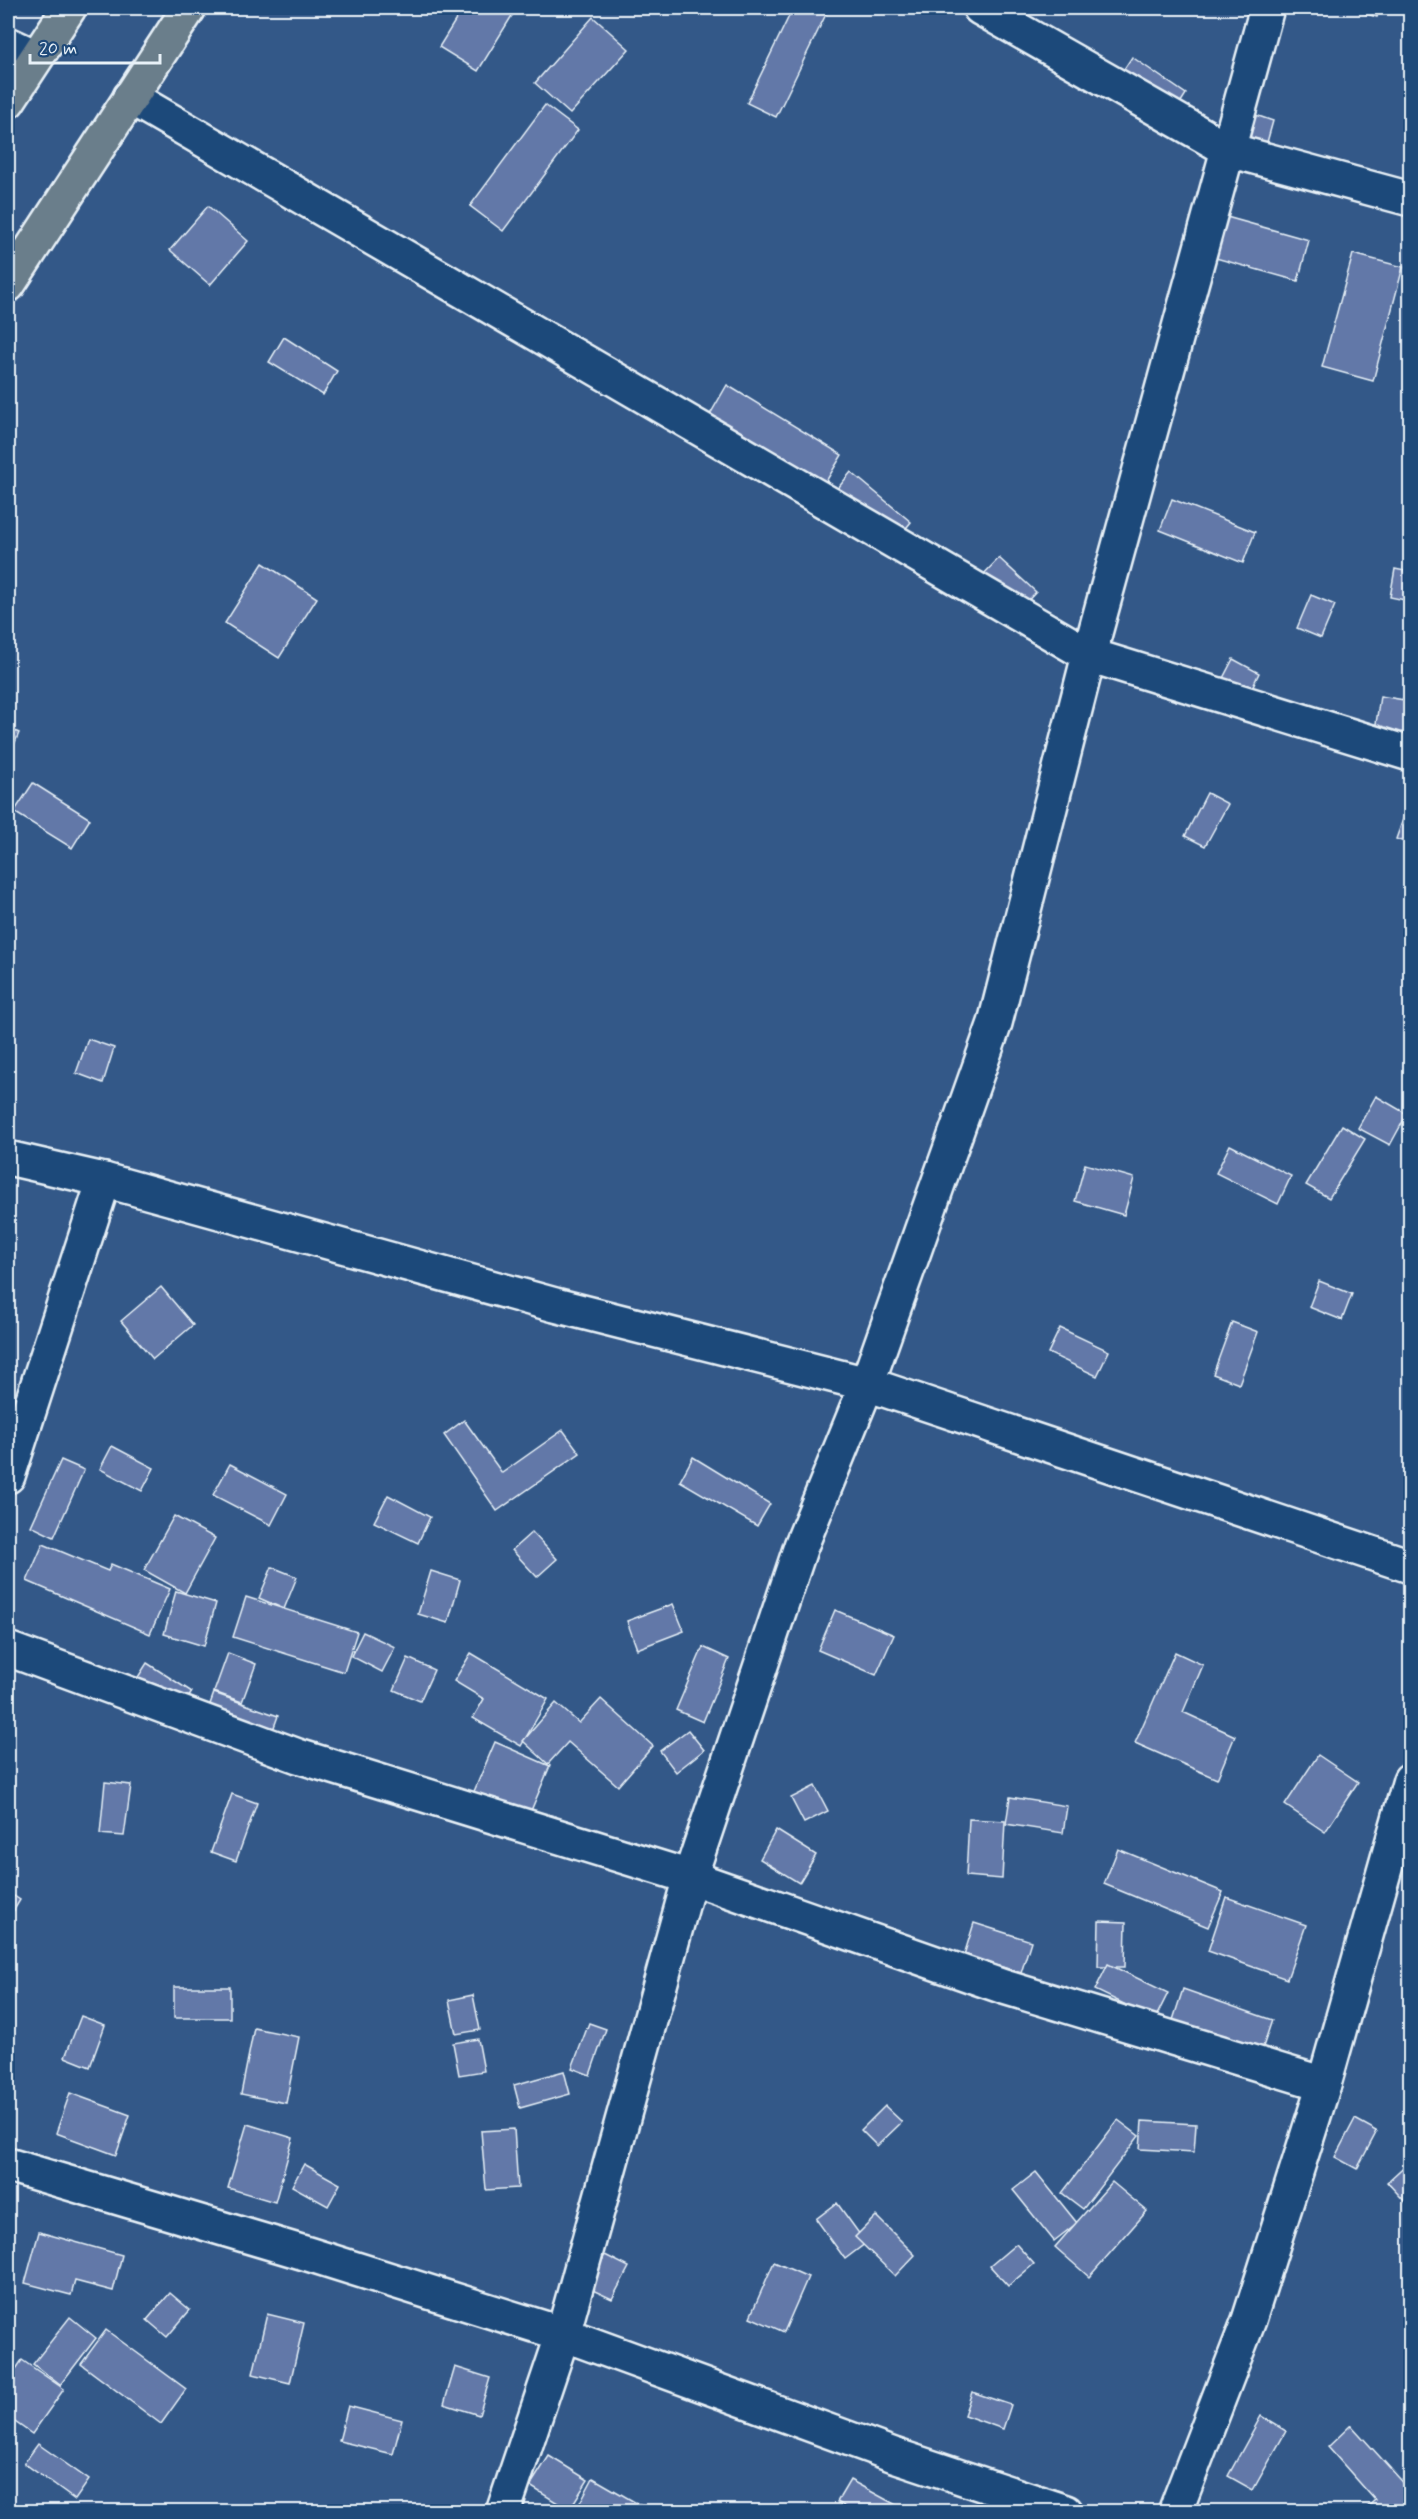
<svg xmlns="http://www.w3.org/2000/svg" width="1418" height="2519" font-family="Mynerve,sans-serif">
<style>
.building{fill:#6278a8;stroke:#e8f1f8;stroke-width:1.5}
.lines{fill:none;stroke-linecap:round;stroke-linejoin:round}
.minor-casing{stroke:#e8f1f8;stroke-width:38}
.trunk-casing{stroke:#e8f1f8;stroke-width:38}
.minor{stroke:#1f4a7a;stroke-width:33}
.trunk{stroke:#6b7e8b;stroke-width:33}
</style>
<rect width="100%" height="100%" fill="#335888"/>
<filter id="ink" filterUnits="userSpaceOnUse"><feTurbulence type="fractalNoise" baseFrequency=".0167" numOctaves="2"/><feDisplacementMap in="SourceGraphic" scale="12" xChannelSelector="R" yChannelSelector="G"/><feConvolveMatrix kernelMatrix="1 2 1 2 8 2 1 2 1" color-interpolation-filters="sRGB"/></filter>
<g filter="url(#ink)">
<g class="building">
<path d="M463,8H503L513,14L478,71L439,47Z"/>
<path d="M793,8H829L776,117L747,103Z"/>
<path d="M1347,8H1380L1377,17Z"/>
<path d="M593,17L629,49L570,114L535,83Z"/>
<path d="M1132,57L1186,94L1172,116L1118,78Z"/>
<path d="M545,105L578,130L503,231L470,206Z"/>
<path d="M1247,112L1273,121L1264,153L1238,145Z"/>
<path d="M208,206L248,241L210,285L170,250Z"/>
<path d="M1216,214L1309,240L1298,281L1205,255Z"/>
<path d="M1353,254L1403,267L1373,381L1322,367Z"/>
<path d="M284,337L337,371L323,395L269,362Z"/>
<path d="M727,385L842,455L822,488L708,418Z"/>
<path d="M851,472L911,522L898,538L838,488Z"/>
<path d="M1172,499L1255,532L1243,563L1160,530Z"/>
<path d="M999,558L1036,592L1018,611L981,577Z"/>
<path d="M263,563L317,598L279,658L225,623Z"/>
<path d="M1395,569L1410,572V601L1390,597Z"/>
<path d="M1311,595L1335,605L1321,638L1297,628Z"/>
<path d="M1233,659L1259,673L1248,696L1221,682Z"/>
<path d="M1380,696L1410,701V737L1375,731Z"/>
<path d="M8,728L19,733L8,759Z"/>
<path d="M33,783L90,819L72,848L14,812Z"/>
<path d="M1207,793L1228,804L1205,846L1185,836Z"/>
<path d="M1407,808L1410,810V844L1396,839Z"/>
<path d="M88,1039L114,1048L103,1083L76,1073Z"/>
<path d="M1376,1096L1407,1114L1390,1145L1358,1128Z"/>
<path d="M1342,1125L1365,1139L1329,1198L1306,1185Z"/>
<path d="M1230,1145L1291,1176L1278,1204L1216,1173Z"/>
<path d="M1085,1164L1134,1178L1124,1215L1075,1201Z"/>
<path d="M1319,1281L1352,1294L1342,1320L1309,1307Z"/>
<path d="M161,1287L193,1325L153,1359L121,1321Z"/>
<path d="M1232,1322L1258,1332L1239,1384L1213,1374Z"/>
<path d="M1060,1328L1109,1351L1097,1376L1048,1353Z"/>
<path d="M464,1420L502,1473L563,1430L580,1453L497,1511L444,1435Z"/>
<path d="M112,1446L154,1468L142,1491L100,1469Z"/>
<path d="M693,1457L770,1504L757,1526L680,1481Z"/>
<path d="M61,1460L84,1470L54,1537L31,1526Z"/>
<path d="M230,1464L287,1494L271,1525L213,1495Z"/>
<path d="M388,1495L430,1517L418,1543L374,1522Z"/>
<path d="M174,1516L215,1538L185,1593L144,1570Z"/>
<path d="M532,1532L557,1559L537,1577L512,1550Z"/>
<path d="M43,1544L108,1571L111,1564L170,1589L150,1634L27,1581Z"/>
<path d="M272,1567L297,1577L284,1609L259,1598Z"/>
<path d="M431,1571L460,1580L448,1623L418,1614Z"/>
<path d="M176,1591L216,1603L204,1646L164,1634Z"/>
<path d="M246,1597L357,1632L344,1672L233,1637Z"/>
<path d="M673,1604L684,1631L637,1649L627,1621Z"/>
<path d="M835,1610L894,1635L876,1675L818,1650Z"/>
<path d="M363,1632L395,1647L382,1672L351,1656Z"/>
<path d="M703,1647L729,1659L703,1722L676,1710Z"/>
<path d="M1175,1652L1203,1665L1183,1712L1235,1736L1217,1779L1135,1743Z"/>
<path d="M228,1653L256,1664L242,1702L214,1692Z"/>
<path d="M471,1653L548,1699L521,1746L473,1718L484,1699L454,1681Z"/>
<path d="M408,1658L434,1670L420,1701L394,1690Z"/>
<path d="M147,1663L192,1692L178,1714L133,1685Z"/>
<path d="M214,1693L278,1716L268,1744L204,1721Z"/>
<path d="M601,1699L653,1746L618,1786L568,1742L548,1764L523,1741L556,1703L579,1723Z"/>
<path d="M688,1730L704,1750L676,1772L660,1751Z"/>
<path d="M495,1742L550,1766L527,1820L472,1796Z"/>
<path d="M1318,1755L1358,1782L1325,1832L1285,1805Z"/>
<path d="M105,1782L131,1785L124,1836L100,1834Z"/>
<path d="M815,1786L828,1811L804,1823L791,1798Z"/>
<path d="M232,1794L257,1803L236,1861L211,1852Z"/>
<path d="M1010,1797L1067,1806L1063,1833L1006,1824Z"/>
<path d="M969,1819L1005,1821L1002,1879L966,1876Z"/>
<path d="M776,1830L816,1855L799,1883L760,1859Z"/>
<path d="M1118,1849L1223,1892L1208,1927L1104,1884Z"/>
<path d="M8,1892L20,1900L8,1920Z"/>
<path d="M1226,1897L1306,1925L1287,1979L1208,1951Z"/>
<path d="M1099,1921L1126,1922L1125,1967H1098Z"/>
<path d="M974,1923L1031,1941L1021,1973L964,1955Z"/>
<path d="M1108,1964L1168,1993L1155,2019L1095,1990Z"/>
<rect x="174" y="1987" width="56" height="31"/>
<path d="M1183,1989L1272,2020L1262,2050L1173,2020Z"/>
<path d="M473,1995L480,2030L456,2034L449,2000Z"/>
<path d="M81,2016L105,2025L90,2067L65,2057Z"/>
<path d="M589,2023L606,2029L590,2075L572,2068Z"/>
<path d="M254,2028L299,2037L286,2103L241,2094Z"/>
<path d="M478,2039L484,2071L459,2075L453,2043Z"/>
<path d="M564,2071L570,2094L520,2108L514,2085Z"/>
<path d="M70,2093L130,2115L116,2155L56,2133Z"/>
<path d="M885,2106L902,2122L877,2146L861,2130Z"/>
<path d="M1355,2119L1377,2131L1357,2169L1335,2157Z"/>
<path d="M1118,2120L1139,2136L1083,2209L1062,2193Z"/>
<path d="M1142,2121L1196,2124L1194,2152L1140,2149Z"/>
<path d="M247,2124L293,2138L275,2202L228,2188Z"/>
<path d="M514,2129L518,2188L486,2190L481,2131Z"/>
<path d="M1410,2161V2207L1387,2182Z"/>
<path d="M304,2164L340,2184L328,2206L292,2186Z"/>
<path d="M1036,2172L1077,2223L1054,2241L1013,2190Z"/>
<path d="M1112,2182L1147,2211L1089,2277L1055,2247Z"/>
<path d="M837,2203L866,2243L845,2259L816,2219Z"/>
<path d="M876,2216L915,2255L895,2276L855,2237Z"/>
<path d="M39,2232L122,2255L113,2291L75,2281L71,2295L25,2283Z"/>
<path d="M1016,2244L1034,2264L1008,2286L990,2266Z"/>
<path d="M605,2255L629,2267L612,2299L588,2288Z"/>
<path d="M774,2262L808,2277L784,2332L750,2317Z"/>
<path d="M170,2293L190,2310L167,2337L147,2320Z"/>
<path d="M267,2314L304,2323L290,2383L253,2374Z"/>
<path d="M70,2317L96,2338L60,2385L33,2364Z"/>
<path d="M106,2330L186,2389L161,2424L81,2364Z"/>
<path d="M22,2360L64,2389L32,2434L8,2417V2381Z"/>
<path d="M455,2367L490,2378L479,2415L444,2404Z"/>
<path d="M972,2392L1011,2405L1003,2429L964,2415Z"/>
<path d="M348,2406L402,2420L393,2454L339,2441Z"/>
<path d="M1261,2416L1286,2431L1253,2490L1228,2476Z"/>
<path d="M1351,2425L1410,2490V2501L1399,2512H1362L1375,2500L1328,2447Z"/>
<path d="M38,2444L89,2480L75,2500L24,2463Z"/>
<path d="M549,2456L588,2480L569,2510L530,2486Z"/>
<path d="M593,2478L652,2512H575Z"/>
<path d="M850,2480L909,2512H855L837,2502Z"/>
</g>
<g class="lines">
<defs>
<g id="minor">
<path d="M980,8L1229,150L1410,199"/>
<path d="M8,44L36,57"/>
<path d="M130,97L1089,655L1410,754"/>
<path d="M8,1158L104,1180L555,1305L867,1384L1410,1566"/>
<path d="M8,1476L104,1180"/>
<path d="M8,1649L298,1756L690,1877L1004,1987L1324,2084"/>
<path d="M8,2165L308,2254L563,2334L894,2455L1066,2512"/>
<path d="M503,2512L563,2334L690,1877L801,1546L867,1384L995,1023L1089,655L1267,8"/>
<path d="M1175,2512L1249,2320L1324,2084L1410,1780"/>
</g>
<g id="trunk">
<path d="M8,101L69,8"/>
<path d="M8,285L189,8"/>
</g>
</defs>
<use href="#minor" class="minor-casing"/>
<use href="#trunk" class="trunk-casing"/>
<use href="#minor" class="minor"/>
<use href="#trunk" class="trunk"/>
</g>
</g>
<rect width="1418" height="2519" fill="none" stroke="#1f4a7a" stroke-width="30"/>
<rect x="15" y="15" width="1388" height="2489" fill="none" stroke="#e8f1f8" stroke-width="2" filter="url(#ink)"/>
<path d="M30 54v9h130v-9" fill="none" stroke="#e8f1f8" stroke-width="3"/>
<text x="39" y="54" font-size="18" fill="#e8f1f8" stroke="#1f4a7a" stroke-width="4.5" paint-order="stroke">20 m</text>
</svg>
